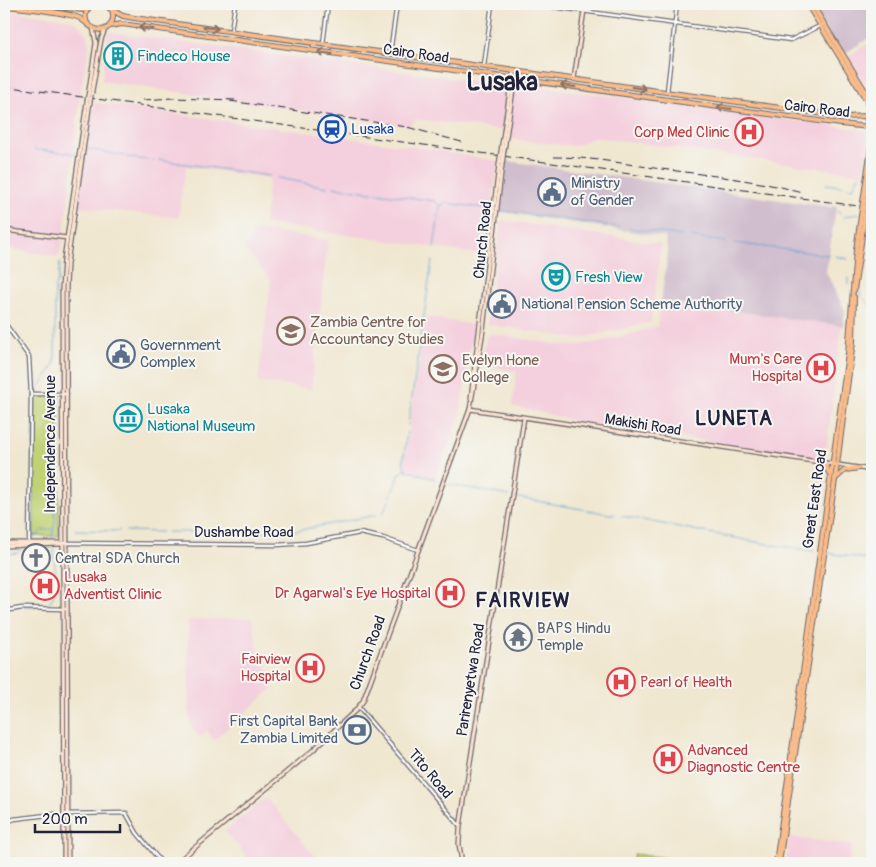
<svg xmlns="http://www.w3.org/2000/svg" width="876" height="867" font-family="Pangolin,sans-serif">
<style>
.built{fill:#f4cfdd}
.industrial{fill:#d0bdcd}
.green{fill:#c1d275;stroke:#727a58}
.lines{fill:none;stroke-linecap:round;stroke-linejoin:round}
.stream{stroke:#5fa0d2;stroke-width:1}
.tertiary-casing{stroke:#6a676f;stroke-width:5}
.secondary-casing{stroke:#6a676f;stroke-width:5.5}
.primary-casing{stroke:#6a676f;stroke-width:6}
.tertiary{stroke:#fff;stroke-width:2.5}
.secondary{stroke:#fde4d0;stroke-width:3}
.primary{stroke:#f9bc8a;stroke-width:4}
.rail{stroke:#22223b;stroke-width:1;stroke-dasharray:8 4;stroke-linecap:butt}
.secondary-bridge-casing{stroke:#6a676f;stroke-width:5.5;stroke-linecap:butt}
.primary-bridge-casing{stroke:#6a676f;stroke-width:6;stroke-linecap:butt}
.secondary-bridge{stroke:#fde4d0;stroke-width:3}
.primary-bridge{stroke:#f9bc8a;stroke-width:4}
.oneway{stroke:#8e6f62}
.labels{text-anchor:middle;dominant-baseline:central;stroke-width:4;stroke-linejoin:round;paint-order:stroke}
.street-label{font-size:15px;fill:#22223b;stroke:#f6f6f2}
.culture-label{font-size:15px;fill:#0d838f;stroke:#f6f6f2;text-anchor:start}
.transit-label{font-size:15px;fill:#164399;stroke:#f6f6f2;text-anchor:start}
.health-label{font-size:15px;fill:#be3a42;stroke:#f6f6f2;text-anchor:end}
.service-label{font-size:15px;fill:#4e5e75;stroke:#f6f6f2;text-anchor:start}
.education-label{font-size:15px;fill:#785e54;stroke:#f6f6f2;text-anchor:start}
.worship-label{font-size:15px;fill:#5b616d;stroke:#f6f6f2;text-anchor:start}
.district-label{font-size:20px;font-weight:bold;letter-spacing:1px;fill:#22223b;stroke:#f6f6f2}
.town-label{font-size:25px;font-weight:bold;fill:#22223b;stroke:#f6f6f2}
</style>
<rect width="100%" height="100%" fill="#f6f6f2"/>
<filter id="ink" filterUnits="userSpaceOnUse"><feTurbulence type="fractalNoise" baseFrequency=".02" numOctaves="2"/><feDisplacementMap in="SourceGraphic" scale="10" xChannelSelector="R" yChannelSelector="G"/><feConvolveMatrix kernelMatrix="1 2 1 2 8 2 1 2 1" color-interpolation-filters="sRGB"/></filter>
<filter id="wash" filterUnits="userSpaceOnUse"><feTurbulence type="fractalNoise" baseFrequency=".0096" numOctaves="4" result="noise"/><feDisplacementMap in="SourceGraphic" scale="20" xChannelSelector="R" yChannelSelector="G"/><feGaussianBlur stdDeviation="1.12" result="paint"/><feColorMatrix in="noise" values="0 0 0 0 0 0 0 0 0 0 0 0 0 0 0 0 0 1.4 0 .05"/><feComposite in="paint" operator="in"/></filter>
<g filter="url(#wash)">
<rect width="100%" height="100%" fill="#f0e7d0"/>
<g class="built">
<path d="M4,10L69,19L77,23L87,35L89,46L80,94L64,233L59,257L4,248Z"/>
<path d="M108,32L510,86L522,84L864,130L869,134L863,174L595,137L574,146L511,139L500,130L416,119L409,126L102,81Z"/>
<path d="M872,41V98L847,57Z"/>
<path d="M95,103L421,148L498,161L486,255L264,223L269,178L186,166L178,218L73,206Z"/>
<path d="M501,220L661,244L651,322L578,339L487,324Z"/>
<path d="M257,230L328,240L311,389L258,382L271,280L244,247Z"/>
<path d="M661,301L842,326L825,459L581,422L512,406L517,371L481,365L486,337L491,334L571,346L600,342L657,327Z"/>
<path d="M426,317L474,325L460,414L434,480L404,470V464Z"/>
<path d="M252,618L259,652L263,663L274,678L269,684L273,688L214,740L207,730L199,737L192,727L189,716L188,620Z"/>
<path d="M266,797L320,863H252L225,831Z"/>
<path d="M789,837L851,845L849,863H786Z"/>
</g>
<g class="industrial">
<path d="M809,4H872V36L841,56Z"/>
<path d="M507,161L836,208L826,272L845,311L843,326L661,301L668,253L665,237L500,211Z"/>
</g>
<g class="green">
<path d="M59,396V536H33L34,397Z"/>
<path d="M634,854L684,860V863H632Z"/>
</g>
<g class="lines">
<g class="stream">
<path d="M34,149L38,150"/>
<path d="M40,150L76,154"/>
<path d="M85,154L88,149L125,156"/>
<path d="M127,157L154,161"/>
<path d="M159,160L269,176"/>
<path d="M277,178L327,187"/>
<path d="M826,184L843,186"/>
<path d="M334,187L435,201L440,206L446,203L484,208"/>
<path d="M847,187L853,188L858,177L860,176"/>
<path d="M833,207L836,208L840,213"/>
<path d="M502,211L619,227"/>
<path d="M866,213L872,214"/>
<path d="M844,217L859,213"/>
<path d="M629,228L682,236"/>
<path d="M690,237L726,242"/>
<path d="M734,243L828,255"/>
<path d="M434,248L440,207"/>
<path d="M835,256L848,259"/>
<path d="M848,284V278"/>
<path d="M859,289L861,296L872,307"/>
<path d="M36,392L53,367L55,361V286L58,281L60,262"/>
<path d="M408,425L432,261"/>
<path d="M406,470L403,463L407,432"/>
<path d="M406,470L435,479"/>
<path d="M448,484L509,496"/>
<path d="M390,497L400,473L405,470"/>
<path d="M514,497L615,515"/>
<path d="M383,513L389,501"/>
<path d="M622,516L766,544L814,551"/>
<path d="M75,530L120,531"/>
<path d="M126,531L162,532"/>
<path d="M167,532H198"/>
<path d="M203,532H290L376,515"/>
<path d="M34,537L33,455L34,403L37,396"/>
<path d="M34,538L42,530L55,529"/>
<path d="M52,539L55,521V471"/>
<path d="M827,553L872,560"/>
<path d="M4,554L17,553L22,549"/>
<path d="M37,606H47C60,592 54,568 54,550"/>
<path d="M7,607L35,606"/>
<path d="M4,608H5"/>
</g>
</g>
</g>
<g filter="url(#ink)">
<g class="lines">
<defs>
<g id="tertiary">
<path d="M532,4L791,40L822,25"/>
<path d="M231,31L235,4"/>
<path d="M323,44L328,4"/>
<path d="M390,53L397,4"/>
<path d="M484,66L492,4"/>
<path d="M667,92L677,4"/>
<path d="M4,322L29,357L31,394L29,544"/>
<path d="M31,394H67"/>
<path d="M66,543L277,545L306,543L360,533L383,538L418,550"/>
<path d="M4,611L22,608L65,609"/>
<path d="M359,708L460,826"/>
<path d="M67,814L126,813L137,833L162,863"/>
<path d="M4,823L14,819L55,814"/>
</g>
<g id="secondary">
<path d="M574,79L585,4"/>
<path d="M89,90L96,43L93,28"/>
<path d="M92,91L101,40L105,29"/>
<path d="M502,144L512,77L514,72"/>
<path d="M505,144L515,77L514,73L511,70"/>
<path d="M4,230L67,238"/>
<path d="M471,398L499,165"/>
<path d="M470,409L872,470"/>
<path d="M4,543H63"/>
<path d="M4,546L63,544"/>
<path d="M64,863L62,288L64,259L87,101"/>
<path d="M68,863L66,289L67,264L90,102"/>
<path d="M176,863L312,751L356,710L363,701L470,409L483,331L502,165"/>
<path d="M462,863L459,844L460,827L524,418"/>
</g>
<g id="primary">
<path d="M34,4L82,10L88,9"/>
<path d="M807,4L867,101L869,112"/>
<path d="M812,4L872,102"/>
<path d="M4,6C25,8 57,11 77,17C86,20 90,30 100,30C111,30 115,19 112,10L104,4"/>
<path d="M112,10L123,16L134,18L846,117L867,116"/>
<path d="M87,23C84,15 86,8 94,4"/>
<path d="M110,26L122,24L841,124L869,127"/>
<path d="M514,84L520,80"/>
<path d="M872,109C865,116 865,124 872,130"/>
<path d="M870,154L872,138"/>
<path d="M854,290L860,250"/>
<path d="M819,462L826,466L829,473"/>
<path d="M835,479L845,470L859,468"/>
<path d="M776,863L848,354L856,250"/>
<path d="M779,863L835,480L853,342L854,297"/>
</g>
</defs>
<use href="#tertiary" class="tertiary-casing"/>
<use href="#secondary" class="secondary-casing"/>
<use href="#primary" class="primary-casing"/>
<use href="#tertiary" class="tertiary"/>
<use href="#secondary" class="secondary"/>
<use href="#primary" class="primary"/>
<g class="rail">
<path d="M4,86L872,208"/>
<path d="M143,100L173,98L236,100"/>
<path d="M230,101L407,127L465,143"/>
<path d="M554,157C590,157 626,164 661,169C708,175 755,180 802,192"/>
</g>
<defs>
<g id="secondary-bridge">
<path d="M87,101L89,90"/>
<path d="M90,102L92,91"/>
<path d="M499,165L502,144"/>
<path d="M502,165L505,144"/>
</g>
<g id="primary-bridge">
<path d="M856,250L870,154"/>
<path d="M860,250L872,164"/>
</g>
</defs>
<use href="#secondary-bridge" class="secondary-bridge-casing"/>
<use href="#primary-bridge" class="primary-bridge-casing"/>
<use href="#secondary-bridge" class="secondary-bridge"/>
<use href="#primary-bridge" class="primary-bridge"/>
</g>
<defs><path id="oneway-shaft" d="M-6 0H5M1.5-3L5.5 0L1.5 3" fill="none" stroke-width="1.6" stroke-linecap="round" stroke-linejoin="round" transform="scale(1.25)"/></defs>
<g class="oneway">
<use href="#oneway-shaft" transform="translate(146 28) rotate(-172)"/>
<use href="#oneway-shaft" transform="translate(211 28) rotate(8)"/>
<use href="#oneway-shaft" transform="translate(325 53) rotate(-172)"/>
<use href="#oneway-shaft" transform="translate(568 86) rotate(-172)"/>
<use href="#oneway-shaft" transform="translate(639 88) rotate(8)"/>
<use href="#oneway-shaft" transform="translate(724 108) rotate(-172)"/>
</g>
</g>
<defs>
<symbol id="building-ring" viewBox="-11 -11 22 22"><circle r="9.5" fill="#f6f6f2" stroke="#0f9aa8" stroke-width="1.5"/><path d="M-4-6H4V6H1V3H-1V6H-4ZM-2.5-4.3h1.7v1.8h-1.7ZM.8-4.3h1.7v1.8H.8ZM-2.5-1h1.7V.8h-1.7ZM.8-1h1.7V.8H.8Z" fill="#0f9aa8"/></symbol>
<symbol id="station-ring" viewBox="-11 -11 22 22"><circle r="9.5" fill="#f6f6f2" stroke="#1a4fb4" stroke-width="1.5"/><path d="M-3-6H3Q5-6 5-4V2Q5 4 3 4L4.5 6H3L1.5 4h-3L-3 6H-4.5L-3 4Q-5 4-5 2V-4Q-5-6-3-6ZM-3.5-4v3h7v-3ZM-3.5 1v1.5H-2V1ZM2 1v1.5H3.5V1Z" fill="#1a4fb4"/></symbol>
<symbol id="hospital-ring" viewBox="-11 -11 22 22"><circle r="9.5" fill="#f6f6f2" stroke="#e0444e" stroke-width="1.5"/><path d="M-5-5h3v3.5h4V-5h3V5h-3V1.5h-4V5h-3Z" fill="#e0444e"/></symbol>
<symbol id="civic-ring" viewBox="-11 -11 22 22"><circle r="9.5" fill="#f6f6f2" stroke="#5c6f8a" stroke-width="1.5"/><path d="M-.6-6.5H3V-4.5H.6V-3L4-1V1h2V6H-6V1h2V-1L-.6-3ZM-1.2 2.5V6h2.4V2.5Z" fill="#5c6f8a"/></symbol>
<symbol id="theatre-ring" viewBox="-11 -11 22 22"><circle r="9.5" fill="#f6f6f2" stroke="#0f9aa8" stroke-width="1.5"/><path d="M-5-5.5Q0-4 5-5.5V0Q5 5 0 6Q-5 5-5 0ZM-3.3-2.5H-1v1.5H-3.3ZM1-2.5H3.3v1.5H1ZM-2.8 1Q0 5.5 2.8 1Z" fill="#0f9aa8"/></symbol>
<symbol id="university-ring" viewBox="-11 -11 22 22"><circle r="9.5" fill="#f6f6f2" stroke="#8d6e63" stroke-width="1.5"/><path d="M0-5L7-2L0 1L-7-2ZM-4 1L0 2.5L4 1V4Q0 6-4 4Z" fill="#8d6e63"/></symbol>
<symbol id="museum-ring" viewBox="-11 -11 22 22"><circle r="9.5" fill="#f6f6f2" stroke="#0f9aa8" stroke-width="1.5"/><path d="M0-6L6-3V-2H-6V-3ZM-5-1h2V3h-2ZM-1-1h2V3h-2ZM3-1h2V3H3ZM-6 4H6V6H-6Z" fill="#0f9aa8"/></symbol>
<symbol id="church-ring" viewBox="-11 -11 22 22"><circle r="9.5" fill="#f6f6f2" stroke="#6b7280" stroke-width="1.5"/><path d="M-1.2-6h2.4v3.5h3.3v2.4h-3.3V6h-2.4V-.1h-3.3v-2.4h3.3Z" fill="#6b7280"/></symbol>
<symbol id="temple-ring" viewBox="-11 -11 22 22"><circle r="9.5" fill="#f6f6f2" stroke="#6b7280" stroke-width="1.5"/><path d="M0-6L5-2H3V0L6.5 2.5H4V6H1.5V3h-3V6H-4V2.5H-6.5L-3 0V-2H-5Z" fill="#6b7280"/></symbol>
<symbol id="bank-ring" viewBox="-11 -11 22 22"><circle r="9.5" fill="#f6f6f2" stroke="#5c6f8a" stroke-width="1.5"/><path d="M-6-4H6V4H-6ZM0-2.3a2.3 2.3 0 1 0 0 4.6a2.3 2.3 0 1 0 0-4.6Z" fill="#5c6f8a"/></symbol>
</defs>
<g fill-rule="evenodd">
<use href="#building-ring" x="102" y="40" width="32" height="32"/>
<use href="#station-ring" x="316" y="113" width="32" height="32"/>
<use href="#hospital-ring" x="733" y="116" width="32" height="32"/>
<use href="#civic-ring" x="536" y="176" width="32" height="32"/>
<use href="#theatre-ring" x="540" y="261" width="32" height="32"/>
<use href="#civic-ring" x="486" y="288" width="32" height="32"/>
<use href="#university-ring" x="275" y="315" width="32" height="32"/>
<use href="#civic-ring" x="105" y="338" width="32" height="32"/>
<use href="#hospital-ring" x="805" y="352" width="32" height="32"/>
<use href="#university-ring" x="427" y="353" width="32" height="32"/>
<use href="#museum-ring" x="112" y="402" width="32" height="32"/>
<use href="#church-ring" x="20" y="542" width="32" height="32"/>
<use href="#hospital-ring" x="29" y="570" width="32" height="32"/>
<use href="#hospital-ring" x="434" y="577" width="32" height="32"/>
<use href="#temple-ring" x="502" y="621" width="32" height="32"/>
<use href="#hospital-ring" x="294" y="652" width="32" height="32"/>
<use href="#hospital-ring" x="605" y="666" width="32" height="32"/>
<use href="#bank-ring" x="341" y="714" width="32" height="32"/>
<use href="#hospital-ring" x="652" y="743" width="32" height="32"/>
</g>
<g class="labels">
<g class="street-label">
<text transform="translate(416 54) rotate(8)">Cairo Road</text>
<text transform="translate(817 109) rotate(7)">Cairo Road</text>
<text transform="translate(483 240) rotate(-84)">Church Road</text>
<text transform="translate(643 425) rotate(9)">Makishi Road</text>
<text transform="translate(50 444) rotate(-90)">Independence Avenue</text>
<text transform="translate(815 499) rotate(-82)">Great East Road</text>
<text x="244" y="532">Dushambe Road</text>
<text transform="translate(368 653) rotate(-70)">Church Road</text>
<text transform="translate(471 680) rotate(-81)">Parirenyetwa Road</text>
<text transform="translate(430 774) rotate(50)">Tito Road</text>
</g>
<g class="culture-label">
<text x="137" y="56">Findeco House</text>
<text x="575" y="277">Fresh View</text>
<text x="147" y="409">Lusaka<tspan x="147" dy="17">National Museum</tspan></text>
</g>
<g class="transit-label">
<text x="351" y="129">Lusaka</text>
</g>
<g class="health-label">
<text x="730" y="132">Corp Med Clinic</text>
<text x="802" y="359">Mum's Care<tspan x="802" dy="17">Hospital</tspan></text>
<text x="64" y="577" text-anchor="start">Lusaka<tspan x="64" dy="17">Adventist Clinic</tspan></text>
<text x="431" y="593">Dr Agarwal's Eye Hospital</text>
<text x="291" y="659">Fairview<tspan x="291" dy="17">Hospital</tspan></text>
<text x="640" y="682" text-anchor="start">Pearl of Health</text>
<text x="687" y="750" text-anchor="start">Advanced<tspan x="687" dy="17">Diagnostic Centre</tspan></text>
</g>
<g class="service-label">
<text x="571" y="183">Ministry<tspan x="571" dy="17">of Gender</tspan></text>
<text x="521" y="304">National Pension Scheme Authority</text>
<text x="140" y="345">Government<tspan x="140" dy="17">Complex</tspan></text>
<text x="338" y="721" text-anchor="end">First Capital Bank<tspan x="338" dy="17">Zambia Limited</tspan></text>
</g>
<g class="education-label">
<text x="310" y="322">Zambia Centre for<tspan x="310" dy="17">Accountancy Studies</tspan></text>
<text x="462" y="360">Evelyn Hone<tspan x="462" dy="17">College</tspan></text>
</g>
<g class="worship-label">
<text x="55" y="558">Central SDA Church</text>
<text x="537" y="628">BAPS Hindu<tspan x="537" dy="17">Temple</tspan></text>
</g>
<g class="district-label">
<text x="734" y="418">LUNETA</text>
<text x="523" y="600">FAIRVIEW</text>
</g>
<g class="town-label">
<text x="502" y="82">Lusaka</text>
</g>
</g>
<rect width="876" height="867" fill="none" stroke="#f6f6f2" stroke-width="20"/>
<path d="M35 824v8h85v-8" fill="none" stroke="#22223b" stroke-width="2.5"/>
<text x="42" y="824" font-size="15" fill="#22223b" stroke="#f6f6f2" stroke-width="4" paint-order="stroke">200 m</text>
</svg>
